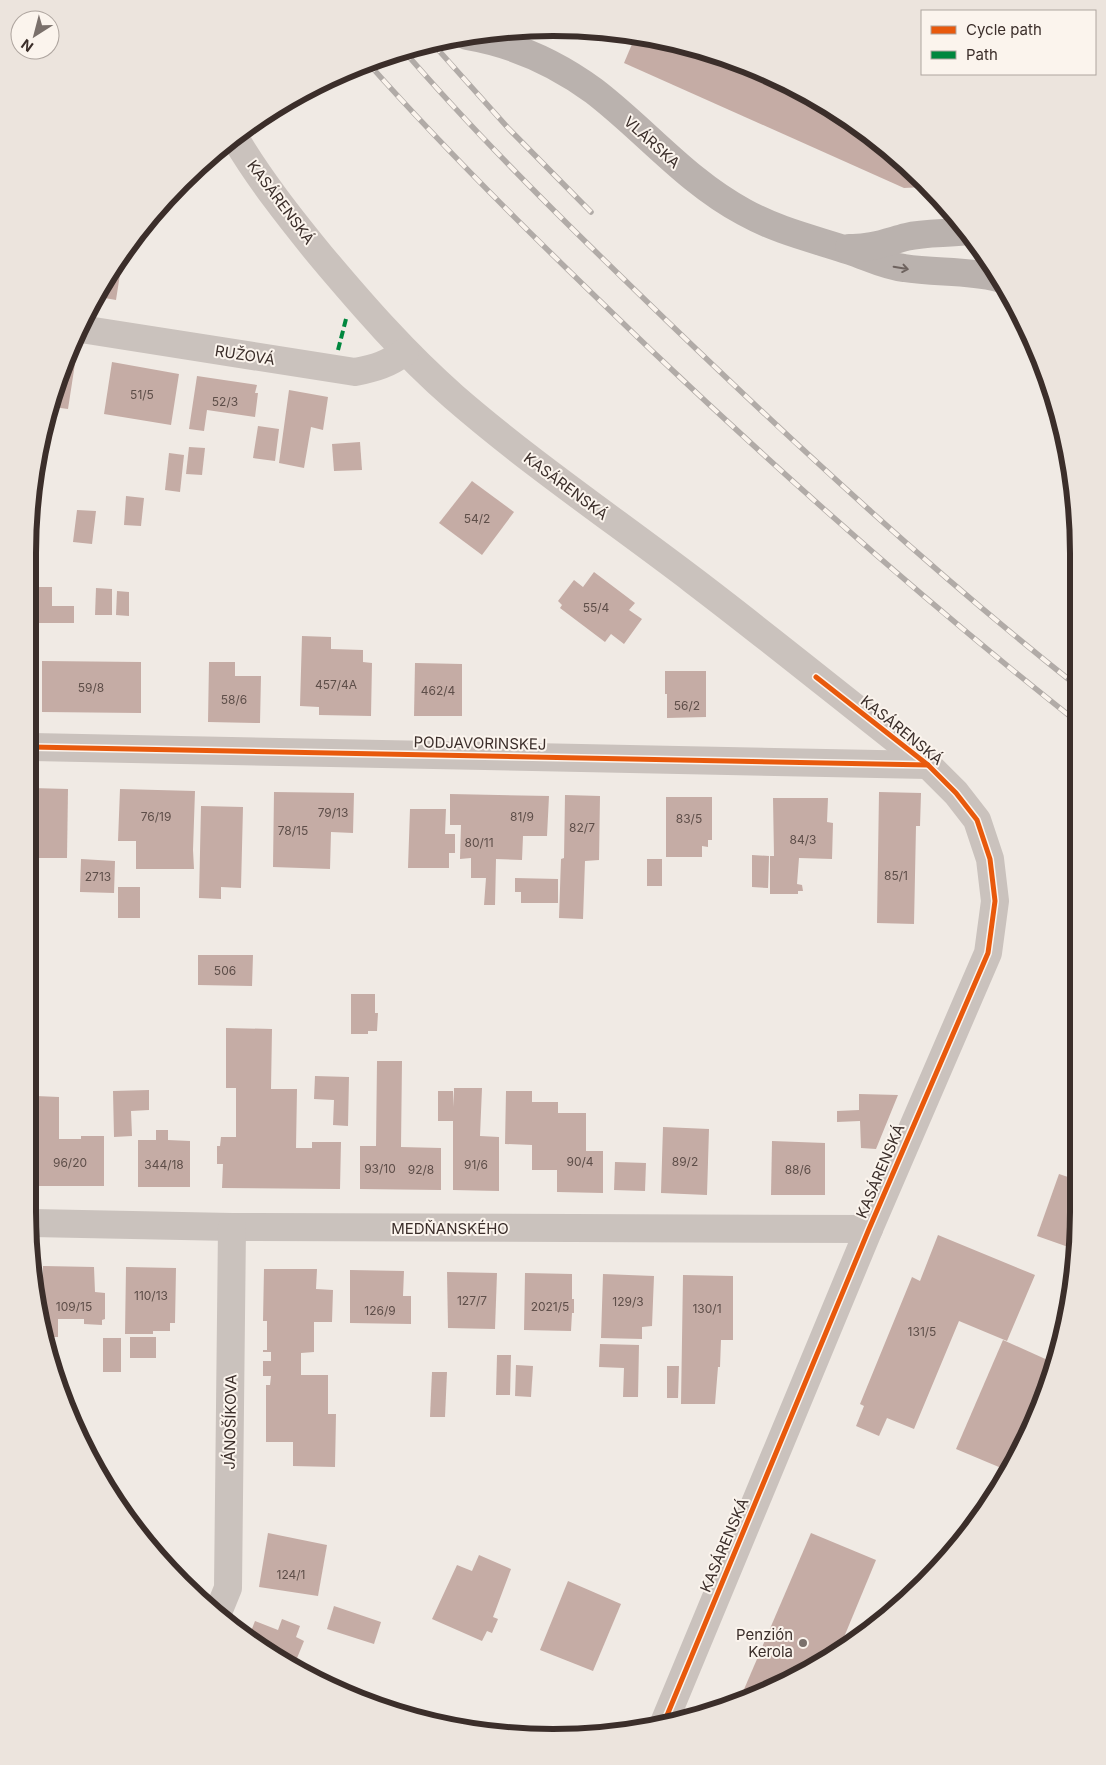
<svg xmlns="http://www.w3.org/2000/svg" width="1106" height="1765" font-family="Inter,sans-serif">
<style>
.building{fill:#c5aca5}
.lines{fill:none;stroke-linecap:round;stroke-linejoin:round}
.minor{stroke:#cac2bd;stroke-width:28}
.secondary{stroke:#bab2ae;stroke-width:28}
.rail-casing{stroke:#b1aba7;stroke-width:5.5}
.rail{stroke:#fbf4ed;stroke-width:4;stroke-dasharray:11;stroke-linecap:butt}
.quiet{stroke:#00873e;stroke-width:4;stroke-dasharray:8 4;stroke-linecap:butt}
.cycleway-casing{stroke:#fbf4ed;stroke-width:8}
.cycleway{stroke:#e8590c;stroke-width:5}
.oneway{stroke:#6e635f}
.poi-dot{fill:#7a706b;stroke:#fbf4ed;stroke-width:2}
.labels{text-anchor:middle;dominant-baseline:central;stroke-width:4;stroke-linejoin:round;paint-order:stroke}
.number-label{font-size:12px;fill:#5e4e49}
.street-label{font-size:15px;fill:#3b2e2a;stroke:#fbf4ed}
.poi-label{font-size:15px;fill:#3b2e2a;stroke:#fbf4ed;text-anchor:end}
.rim{fill:none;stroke:#3b2e2a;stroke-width:6}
</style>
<rect width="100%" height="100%" fill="#f0eae4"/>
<g class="building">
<path d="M635,37L689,45L786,82L873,136L924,187L904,188L624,63Z"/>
<path d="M123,255L116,300L99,297Z"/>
<path d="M66,356L76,357L68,409L53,407Z"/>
<path d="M112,362L179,374L171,425L104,414Z"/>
<path d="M197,376L257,385L255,393H258L255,417L207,410L204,431L189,429Z"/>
<path d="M289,390L328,397L323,430L311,427L304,468L279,463Z"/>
<path d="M258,426L279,429L275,461L253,458Z"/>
<path d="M360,442L362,470L334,471L332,444Z"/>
<path d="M189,447L205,448L202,475L186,474Z"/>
<path d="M169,453L184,455L180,492L165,490Z"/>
<path d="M472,481L514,512L482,555L439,523Z"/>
<path d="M126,496L144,498L141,526L124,525Z"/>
<path d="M77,510L96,511L92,544L73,542Z"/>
<path d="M594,572L635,603L629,610L642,619L624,644L611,634L605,642L560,608L562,605L558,601L574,580L583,587Z"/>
<path d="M37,587H52V606H74V623H37Z"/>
<path d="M96,588L112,589V615H95Z"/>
<path d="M117,591L129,592V616L116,615Z"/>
<path d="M302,636L331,637V649L363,650V662L372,663L371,716L319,715V707L300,706Z"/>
<path d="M42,661L141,662V713L42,712Z"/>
<path d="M209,662H235V676H261L260,723L208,722Z"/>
<path d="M415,663L462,664V716H414Z"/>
<path d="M665,671H706V717L667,718V694H665Z"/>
<path d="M32,788L68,789L67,858H32Z"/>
<path d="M120,789L195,791L193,850L194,869H136V841H118Z"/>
<path d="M274,792L354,793L353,833L331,832L330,869L273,867Z"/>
<path d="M879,792L921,793L920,826H916L914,924L877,923Z"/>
<path d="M450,794L549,796L547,836H523L522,860L496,859L495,905H484L486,878H471V858L460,859L461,825H450Z"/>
<path d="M565,795L600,796L599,860L585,861L583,919L559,918L561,859L564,858Z"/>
<path d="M666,797H712V840H708V847L702,846V857H666Z"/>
<path d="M773,798H828L827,822L833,823L832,859L799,858L797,884L802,885L803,891H798V894H770V856H774Z"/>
<path d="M201,806L243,807L241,888L221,887V899L199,898Z"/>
<path d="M410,809H446L445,834H455V853H449V868H408Z"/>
<path d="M752,855L769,856L768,888L752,887Z"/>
<path d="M81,859L115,861L114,893L80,892Z"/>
<rect x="647" y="859" width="15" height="27"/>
<path d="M515,878L558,879V903H521V892H515Z"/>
<rect x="118" y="887" width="22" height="31"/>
<path d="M198,955H253L252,986L198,985Z"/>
<path d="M351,994H375V1013H378L377,1031H368V1034H351Z"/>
<path d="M226,1028L272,1029L271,1089H297L296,1148H312V1142H341L340,1189L222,1188L223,1164H217V1146H220L221,1137H236V1088H226Z"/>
<path d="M377,1061H402L401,1147L441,1148V1190L360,1189V1146H376Z"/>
<path d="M315,1076L349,1077L348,1126L333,1125L334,1100L314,1099Z"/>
<path d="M454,1088H482L480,1136L499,1137V1191L453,1190V1121H438V1091H453L454,1107Z"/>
<path d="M149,1090V1110L131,1111L132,1136L114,1137L113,1091Z"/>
<path d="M506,1091H532V1102H558V1113H586V1151H603V1193L557,1192V1170H532V1145L505,1144Z"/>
<path d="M859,1094L898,1095L876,1149L861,1148L860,1121L837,1122V1111L859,1110Z"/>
<path d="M36,1096L59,1097V1139H81V1136H104V1186H36Z"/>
<path d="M663,1127L709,1129L707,1195L661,1193Z"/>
<path d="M156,1130H168V1140L190,1141V1187H138V1140H156Z"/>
<path d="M772,1141L825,1143V1195H771Z"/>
<path d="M615,1162L646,1163L645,1191L614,1190Z"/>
<path d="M1059,1174L1074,1179V1249L1037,1236Z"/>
<path d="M938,1235L1035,1275L1007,1341L959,1321L914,1429L887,1418L879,1436L856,1426L864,1406L860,1404L912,1277L920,1281Z"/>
<path d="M43,1266L94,1267L95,1292L105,1293V1319L102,1320V1325L84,1324V1319H58V1337H45L42,1325Z"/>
<path d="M126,1267L176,1268L175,1323H170V1331H153V1334H125Z"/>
<path d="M264,1269H317L316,1289L333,1290L332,1322H314V1352L301,1353V1375H328V1414H336L335,1467L293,1466V1442H266V1385H270L271,1376H263V1361H271V1352H263V1350H267V1321H263Z"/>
<path d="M350,1270L404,1271L403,1296H411V1324L350,1323Z"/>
<path d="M447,1272L497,1273L495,1329L448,1328Z"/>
<path d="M525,1273L572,1274V1299H574V1313H572L571,1331L524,1330Z"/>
<path d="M603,1274L654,1276L652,1326L642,1327V1339L601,1338Z"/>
<path d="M683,1275L733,1276V1340H721L720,1367H718L715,1404H681Z"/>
<rect x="130" y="1337" width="26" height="21"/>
<rect x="103" y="1338" width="18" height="34"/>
<path d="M1003,1340L1052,1362L1048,1379L1016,1451L1006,1470L956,1449Z"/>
<path d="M600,1344L639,1345L638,1397H623L624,1368L599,1367Z"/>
<path d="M497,1355H511L510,1395H496Z"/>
<path d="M516,1365L533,1366L531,1397L515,1396Z"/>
<path d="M667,1366H679L678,1398H667Z"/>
<path d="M432,1372H447L445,1417H430Z"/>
<path d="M268,1533L327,1545L318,1596L259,1587Z"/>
<path d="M811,1533L876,1560L837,1654L785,1683L739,1701Z"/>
<path d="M479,1555L511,1569L493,1617L498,1619L492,1633L487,1631L482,1641L432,1619L457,1565L472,1571Z"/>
<path d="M568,1581L621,1604L593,1671L540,1650Z"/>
<path d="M334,1606L381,1622L374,1644L327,1629Z"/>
<path d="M282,1619L300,1626L296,1637L304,1641L293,1668L248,1639L255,1621L278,1630Z"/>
</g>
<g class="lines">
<g class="minor">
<path d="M235,138C260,180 290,218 321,256C363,306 405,354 454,397C530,463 614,520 694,581C773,641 850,704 928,765L956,793L977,820L990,859L995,901L988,953L869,1229L663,1725"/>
<path d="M81,329L355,372C376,368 388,364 405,352"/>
<path d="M32,747L928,765"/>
<path d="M32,1223L232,1227L869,1229"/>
<path d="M217,1615L228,1588L232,1227"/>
</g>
<g class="secondary">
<path d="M467,36C514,44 556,63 594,91C645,130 686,181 744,212C778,231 814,239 850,251C868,257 885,266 904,268C935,273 968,270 998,278"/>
<path d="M849,248C869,249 887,242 906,237C927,232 948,234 968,231"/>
</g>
<defs>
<g id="rail">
<path d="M433,44L508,128L591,212"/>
<path d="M404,51C486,146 577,234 667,321C799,448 933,572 1077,686"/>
<path d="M368,63C457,163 554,257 651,350C788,480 928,604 1076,721"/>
</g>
</defs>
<use href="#rail" class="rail-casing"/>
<use href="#rail" class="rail"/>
<path class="quiet" d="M338,350L346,319"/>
<defs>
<g id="cycleway">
<path d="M32,747L928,765"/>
<path d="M663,1725L869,1229L988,953L995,901L990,859L977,820L956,793L928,765L816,677"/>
</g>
</defs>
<use href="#cycleway" class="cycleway-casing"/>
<use href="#cycleway" class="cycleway"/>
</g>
<defs><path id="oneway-shaft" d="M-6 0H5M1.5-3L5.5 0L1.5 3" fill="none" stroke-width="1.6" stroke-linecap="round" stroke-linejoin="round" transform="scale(1.25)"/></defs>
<use class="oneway" href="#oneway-shaft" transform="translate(901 268) rotate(10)"/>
<circle class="poi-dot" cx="803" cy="1643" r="5"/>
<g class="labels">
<g class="number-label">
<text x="142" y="394">51/5</text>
<text x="225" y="401">52/3</text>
<text x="477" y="518">54/2</text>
<text x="596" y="607">55/4</text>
<text x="336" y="684">457/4A</text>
<text x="91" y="687">59/8</text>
<text x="438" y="690">462/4</text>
<text x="234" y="699">58/6</text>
<text x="687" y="705">56/2</text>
<text x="333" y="812">79/13</text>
<text x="156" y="816">76/19</text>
<text x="522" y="816">81/9</text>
<text x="689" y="818">83/5</text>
<text x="582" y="827">82/7</text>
<text x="293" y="830">78/15</text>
<text x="803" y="839">84/3</text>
<text x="479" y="842">80/11</text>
<text x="896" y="875">85/1</text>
<text x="98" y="876">2713</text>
<text x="225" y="970">506</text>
<text x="580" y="1161">90/4</text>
<text x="685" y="1161">89/2</text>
<text x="70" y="1162">96/20</text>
<text x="164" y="1164">344/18</text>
<text x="476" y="1164">91/6</text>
<text x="380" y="1168">93/10</text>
<text x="421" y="1169">92/8</text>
<text x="798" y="1169">88/6</text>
<text x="151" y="1295">110/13</text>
<text x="472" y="1300">127/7</text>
<text x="628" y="1301">129/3</text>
<text x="74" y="1306">109/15</text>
<text x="550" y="1306">2021/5</text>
<text x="707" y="1308">130/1</text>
<text x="380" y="1310">126/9</text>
<text x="922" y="1331">131/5</text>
<text x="291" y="1574">124/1</text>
</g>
<g class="street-label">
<text transform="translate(652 142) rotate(42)">VLÁRSKA</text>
<text transform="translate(281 202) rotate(53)">KASÁRENSKÁ</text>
<text transform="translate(245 355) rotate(9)">RUŽOVÁ</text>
<text transform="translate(566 486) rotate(37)">KASÁRENSKÁ</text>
<text transform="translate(902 730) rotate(39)">KASÁRENSKÁ</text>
<text transform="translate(480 743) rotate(1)">PODJAVORINSKEJ</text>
<text transform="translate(880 1171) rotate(-67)">KASÁRENSKÁ</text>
<text x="450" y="1228">MEDŇANSKÉHO</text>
<text transform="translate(230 1422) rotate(-89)">JÁNOŠÍKOVA</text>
<text transform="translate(724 1545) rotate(-67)">KASÁRENSKÁ</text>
</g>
<g class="poi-label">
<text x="793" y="1634">Penzión<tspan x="793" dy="17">Kerola</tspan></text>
</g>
</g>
<path d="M0 0H1106V1765H0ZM553 36H553A517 517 0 0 1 1070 553V1212A517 517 0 0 1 553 1729H553A517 517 0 0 1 36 1212V553A517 517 0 0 1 553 36Z" fill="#ece4dd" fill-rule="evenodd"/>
<path class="rim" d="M553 36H553A517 517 0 0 1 1070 553V1212A517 517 0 0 1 553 1729H553A517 517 0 0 1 36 1212V553A517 517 0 0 1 553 36Z"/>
<rect x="921" y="10" width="175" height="65" fill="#fbf4ed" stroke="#aea59f"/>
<rect x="931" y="26" width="25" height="8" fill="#e8590c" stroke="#aea59f"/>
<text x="966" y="35" font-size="15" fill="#3b2e2a">Cycle path</text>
<rect x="931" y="51" width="25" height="8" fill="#00873e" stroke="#aea59f"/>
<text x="966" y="60" font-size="15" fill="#3b2e2a">Path</text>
<g transform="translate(35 35) rotate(216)"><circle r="24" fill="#fbf4ed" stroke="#aea59f"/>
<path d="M0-4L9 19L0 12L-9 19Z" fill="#7a706b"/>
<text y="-8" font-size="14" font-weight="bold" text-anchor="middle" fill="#3b2e2a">N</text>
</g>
</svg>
